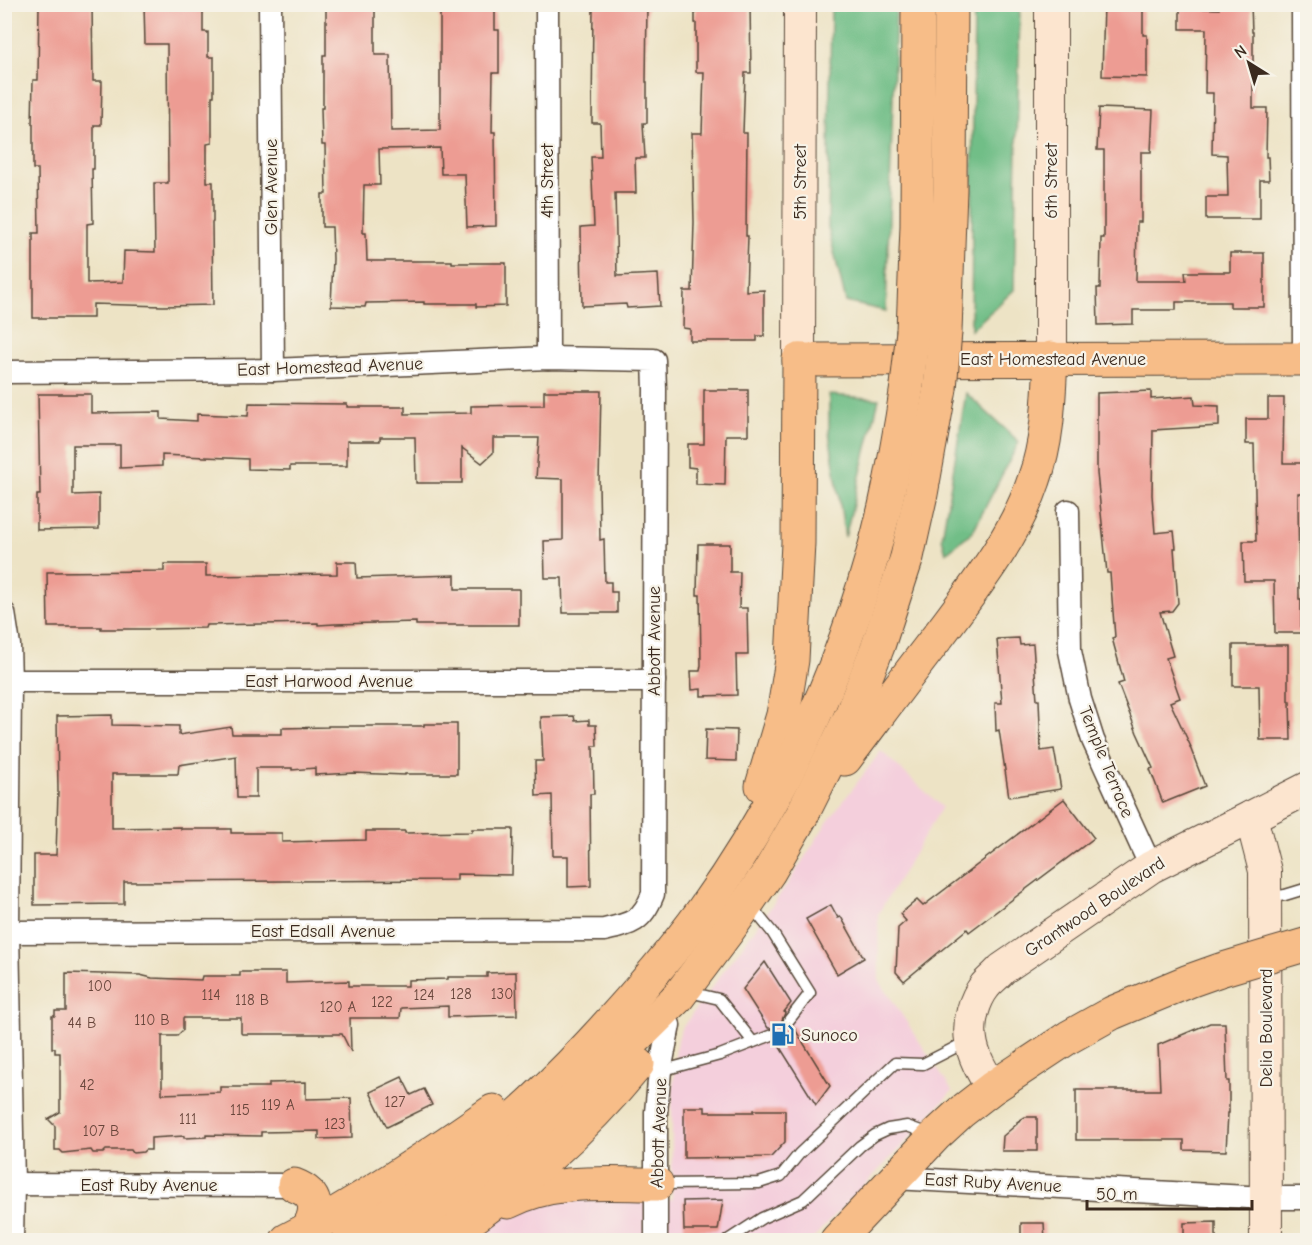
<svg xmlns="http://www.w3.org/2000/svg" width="1312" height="1245" font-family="'Comic Neue',sans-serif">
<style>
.built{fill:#f4cfdc}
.forest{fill:#71be87;stroke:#567452;stroke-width:1.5}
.building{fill:#ed9c93}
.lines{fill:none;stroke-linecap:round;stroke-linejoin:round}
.lane-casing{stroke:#564637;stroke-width:13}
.street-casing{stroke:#564637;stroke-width:25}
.secondary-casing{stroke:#564637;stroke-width:34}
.primary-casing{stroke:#564637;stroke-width:35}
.highway-casing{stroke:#564637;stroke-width:35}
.lane{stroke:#fff;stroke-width:10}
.street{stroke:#fff;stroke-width:22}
.secondary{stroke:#fce5cf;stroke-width:32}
.primary{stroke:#f7bd88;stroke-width:33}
.highway{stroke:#f7bd88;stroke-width:33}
.primary-bridge-casing{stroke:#564637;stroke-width:35;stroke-linecap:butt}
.highway-bridge-casing{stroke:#564637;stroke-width:35;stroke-linecap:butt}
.primary-bridge{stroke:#f7bd88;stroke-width:33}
.highway-bridge{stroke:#f7bd88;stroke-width:33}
.labels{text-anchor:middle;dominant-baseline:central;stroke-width:4.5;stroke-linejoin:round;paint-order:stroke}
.number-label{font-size:15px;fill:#68463b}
.street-label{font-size:18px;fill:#3b2a1e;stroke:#f7f3e8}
.poi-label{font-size:18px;fill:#3b2a1e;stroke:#f7f3e8;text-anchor:start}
</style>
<rect width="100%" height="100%" fill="#f7f3e8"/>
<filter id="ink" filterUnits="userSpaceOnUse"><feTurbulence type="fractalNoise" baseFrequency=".0167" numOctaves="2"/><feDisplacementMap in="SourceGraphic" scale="12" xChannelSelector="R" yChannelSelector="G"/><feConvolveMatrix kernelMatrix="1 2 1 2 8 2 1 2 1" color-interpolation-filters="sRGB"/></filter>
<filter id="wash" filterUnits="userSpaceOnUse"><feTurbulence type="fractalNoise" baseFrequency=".008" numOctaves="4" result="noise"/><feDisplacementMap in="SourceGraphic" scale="24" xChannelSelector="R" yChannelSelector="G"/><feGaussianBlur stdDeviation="1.35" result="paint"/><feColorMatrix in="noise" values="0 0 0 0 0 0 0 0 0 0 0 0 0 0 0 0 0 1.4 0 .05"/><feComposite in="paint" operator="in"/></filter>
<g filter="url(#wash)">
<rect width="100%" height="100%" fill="#ede3c5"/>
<path class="built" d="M881,751L942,807L878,914L879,980L952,1091L904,1144L811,1240H472L518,1204L573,1200H672V1102L676,1047L681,1029L787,885L826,824Z"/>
<g class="forest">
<path d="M831,5H896L886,311L846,302L828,227Z"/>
<path d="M974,5H1020L1014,290L971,330Z"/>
<path d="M966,393L1019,442L973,531L946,553L942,538Z"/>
<path d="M829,395L879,399L845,537L829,432Z"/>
</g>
<g id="blocks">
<g class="building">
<path d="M39,4H92L93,81H102L101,125H94V169H92L93,223L87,224V283L123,282L124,251L155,252L154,183H168L167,44H145L144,4H203V32H208V57H214V96H212V143L207,144V182H213V222H212L213,305L163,306L93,304V318H33V233H39L38,169H33V124H32L33,80H38Z"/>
<path d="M326,4H375V55H390L391,131L440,130V4H495V30H499V73H493L492,132H495L496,226L467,227L465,174H441L440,148L379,149L380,185H364L363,233H366L367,261H452V263H506V306L476,307V304H424V302L366,303L365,307L331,306L333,259L332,227H322V194H326L325,145H322L321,108H323V55H326Z"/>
<path d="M593,4H647L646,82H647V123H643L645,158H635L636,193H615L617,276L658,274L660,306L627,308L626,304L582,306L581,227L594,226L591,157H601L600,123H592Z"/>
<path d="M695,4H750L751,73H745L743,133H747L746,236H748L746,291L764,290V336H757V341H690V329L683,328L684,291H692L694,222L692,133H702L704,72H696V23H695Z"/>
<path d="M1104,4H1143V35H1147V77L1102,76Z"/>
<path d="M1219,4H1251L1252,32H1253V108H1267L1266,157H1268L1269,180H1260V219H1206V197H1228L1227,155L1212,154L1213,93H1205L1206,29H1180V8L1219,9Z"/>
<path d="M1099,108L1153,110L1151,152H1141V222H1137L1136,281H1186L1185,272H1230V253H1264V307H1230V302H1176V310H1133V324L1098,325L1097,288H1100L1101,238H1104V150H1097Z"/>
<path d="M704,390H748V435H726L725,485L696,484V468L688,467V444H704Z"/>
<path d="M544,391H601L599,483L600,540L604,539L605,582H611V592H617V613H563L562,578H545L544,541L563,540V479L536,478L539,438H493V453L482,463L462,448V483H416L415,437H380V441H347V466H290V470L248,469V459L162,455V466L120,468V445H73V495L99,494V529L37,530V495H40L38,394H91V413L161,412V419L197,421V414L248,416L249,403L347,404V407H405V414L471,413V406L544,405Z"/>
<path d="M1151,391V399L1194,396L1195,405L1219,406V426L1153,430L1152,495L1155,533L1174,531L1176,548H1174L1178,603L1172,611L1160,612L1173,656L1166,658L1180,698L1170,702L1191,747H1190L1205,786L1163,803L1150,769L1153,768L1137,733L1118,684L1124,682L1112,638L1115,637L1110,573H1107L1097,473V393Z"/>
<path d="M1268,398H1284L1283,463H1304L1305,493H1298L1299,599H1301V633H1275L1274,581H1244L1243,541H1256L1254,444H1246V419H1268Z"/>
<path d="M698,544H730V572H740L739,608H747L748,655H736L737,695L701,696V689L692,690L691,671H700L701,665L700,595H697Z"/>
<path d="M337,562H356L357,578L455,575V589H519V625H416V622L335,624L318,625V623L206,625L205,628L153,629H101V627H48L47,572L164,571V564H206V576L337,574Z"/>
<path d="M1019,638L1020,645L1033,644L1037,700H1039L1041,751L1054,749L1061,789L1009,797L999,730L996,731L995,703H1002L997,639Z"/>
<path d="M1233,645H1288V701H1290L1291,740H1260L1259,686H1233Z"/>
<path d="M112,715V725L179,726V735L231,727L232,734H282V728L328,727V726H424V724H457V774H405V775L354,773L315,775V768L292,770V768H256V798H237L236,756L179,765L178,774H112V828L181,827V829H231V833H282V842L366,840V831H405V833L472,832V829H513L512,875L457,874V880L124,882V904L34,905V855H56L58,792L57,716Z"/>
<path d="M574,716L575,721L589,720V725H596L597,746H593L594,794H590L591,886L568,887V856H553L552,795L536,796L535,761H543L541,717Z"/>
<path d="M706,729L737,730L736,761L705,760Z"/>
<path d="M1064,799L1094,838L969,932L967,929L904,981L896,972L898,928L906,921L900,914L917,900L923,906Z"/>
<path d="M831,905L838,918L841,917L864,958L837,974L806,919Z"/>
<path d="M765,962L791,1003L784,1012L785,1013L782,1020V1023L787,1027L793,1026L830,1086L816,1105L776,1041L779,1037V1032L774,1028H768L743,989Z"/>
<path d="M240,972H286V983L349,981V986H408V980L448,979V977H487V973L516,972L517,1015L448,1017V1006L401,1008L400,1018H350L351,1052L342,1034H242L241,1033V1018H183V1030L177,1036H162V1094L220,1092V1087H269V1083L306,1082V1099L351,1098L352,1138L319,1139V1131L261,1132V1136L206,1135V1137L184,1138V1136L151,1138V1150H145L143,1152L133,1153L131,1150H106L103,1153H93L91,1150L63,1153L60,1150H55V1126L48,1119L60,1112V1053H55V1048H52V1016H55V1011H66V973L140,975L152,978L201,980L202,976H240Z"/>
<path d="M1210,1023H1225L1227,1081H1229V1113H1228L1226,1151L1184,1150V1140H1076V1090H1160L1158,1045Z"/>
<path d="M402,1077L411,1095L424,1089L432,1105L387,1127L370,1092Z"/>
<path d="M684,1107H705V1112H754V1110H785V1142L771,1157L684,1158Z"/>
<path d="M1025,1117H1037V1151H1002L1003,1136L1017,1124V1122Z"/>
<path d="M723,1200L718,1230H684L683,1201Z"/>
<path d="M1216,1222V1240H1184V1223Z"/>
<path d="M1021,1223H1044L1045,1240H1021Z"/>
</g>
</g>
</g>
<g filter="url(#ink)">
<use href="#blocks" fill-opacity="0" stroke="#564637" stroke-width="1.5"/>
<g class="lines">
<defs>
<g id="lane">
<path d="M1267,898L1285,895L1308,888"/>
<path d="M750,905L772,932L810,993L789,1020"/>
<path d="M689,992L719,999L753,1042"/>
<path d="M660,1071L720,1055L772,1035"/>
<path d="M661,1184L759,1183L781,1176L799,1154L895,1063L923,1064L968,1041"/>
<path d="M728,1240L762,1218L803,1200L860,1146L875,1135L888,1129L907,1126L932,1135"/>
</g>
<g id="street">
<path d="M270,4L273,370"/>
<path d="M547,4L548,358"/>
<path d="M1303,4L1304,359"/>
<path d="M4,372L273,370L548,358L654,360L655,389L653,894C642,922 631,924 604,930L4,932"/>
<path d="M1068,511L1070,651L1080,699L1093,740L1151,867"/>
<path d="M4,613L9,645L10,681L8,932L13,1184L12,1240"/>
<path d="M4,681H654"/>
<path d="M894,1178L1266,1198H1308"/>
<path d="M4,1184L294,1185"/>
<path d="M656,1240V1112L660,1071L669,1025"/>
</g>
<g id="secondary">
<path d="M1051,4V358"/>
<path d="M799,360L800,4"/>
<path d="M1251,817L1265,871L1266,1240"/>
<path d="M992,1088C983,1073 973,1057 971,1040C968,1022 974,1000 985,986C990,980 997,975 1002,969L1151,867L1251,817L1308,788"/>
</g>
<g id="primary">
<path d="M799,360L1308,359"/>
<path d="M837,1240L935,1136L961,1112L992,1088L1069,1037L1112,1013L1189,981L1220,970"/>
</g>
<g id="highway">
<path d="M913,331L917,226L918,4"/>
<path d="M945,332L950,189L951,4"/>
<path d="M845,759C876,718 907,676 939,635C975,587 1015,537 1034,480C1048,441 1049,399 1051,358"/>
<path d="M762,786L783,715L792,660L798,543L799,360"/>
<path d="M294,1185C318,1194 319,1210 307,1230"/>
<path d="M508,1202C554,1178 607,1184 657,1184"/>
<path d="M287,1240C359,1203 427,1157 493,1111"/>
<path d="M348,1240C438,1188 519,1120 590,1044C630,1001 669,957 703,910C789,790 852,649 885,506C894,466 901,426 907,386"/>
<path d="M399,1240L448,1207L510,1158L570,1103L678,997L727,932L769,872L802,815L836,747L852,713L878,646L907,557L921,494L940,388"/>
<path d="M442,1240C516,1189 580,1135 638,1064"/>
</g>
</defs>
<use href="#lane" class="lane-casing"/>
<use href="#street" class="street-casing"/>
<use href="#secondary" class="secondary-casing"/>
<use href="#primary" class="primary-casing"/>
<use href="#highway" class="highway-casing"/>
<use href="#lane" class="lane"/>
<use href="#street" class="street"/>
<use href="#secondary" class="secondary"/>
<use href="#primary" class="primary"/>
<use href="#highway" class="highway"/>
<defs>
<path id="primary-bridge" d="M1220,970L1308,944"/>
<g id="highway-bridge">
<path d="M907,386L913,331"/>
<path d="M940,388L945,332"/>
</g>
</defs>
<use href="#primary-bridge" class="primary-bridge-casing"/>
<use href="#highway-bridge" class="highway-bridge-casing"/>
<use href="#primary-bridge" class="primary-bridge"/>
<use href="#highway-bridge" class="highway-bridge"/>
</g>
</g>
<defs>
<symbol id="fuel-bare" viewBox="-9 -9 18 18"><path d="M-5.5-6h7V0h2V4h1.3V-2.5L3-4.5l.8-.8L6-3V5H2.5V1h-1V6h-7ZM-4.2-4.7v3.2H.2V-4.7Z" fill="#1f6fb2" stroke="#f7f3e8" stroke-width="2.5" paint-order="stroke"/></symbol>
</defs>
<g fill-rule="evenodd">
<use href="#fuel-bare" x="766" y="1018" width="33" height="33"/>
</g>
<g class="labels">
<g class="number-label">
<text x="100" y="986">100</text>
<text x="461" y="994">128</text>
<text x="502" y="994">130</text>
<text x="211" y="995">114</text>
<text x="424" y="995">124</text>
<text x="252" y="1000">118 B</text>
<text x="382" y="1002">122</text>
<text x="338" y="1007">120 A</text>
<text x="152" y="1020">110 B</text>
<text x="82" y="1023">44 B</text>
<text x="87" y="1085">42</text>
<text x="395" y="1102">127</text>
<text x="278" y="1105">119 A</text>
<text x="240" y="1110">115</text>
<text x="188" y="1119">111</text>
<text x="335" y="1124">123</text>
<text x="101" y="1131">107 B</text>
</g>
<g class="street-label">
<text transform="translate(547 181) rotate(-90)">4th Street</text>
<text transform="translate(1051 181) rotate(-90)">6th Street</text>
<text transform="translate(800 182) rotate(-90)">5th Street</text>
<text transform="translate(271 187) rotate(-90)">Glen Avenue</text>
<text x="1053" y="359">East Homestead Avenue</text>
<text transform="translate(330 367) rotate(-2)">East Homestead Avenue</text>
<text transform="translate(654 641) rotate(-90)">Abbott Avenue</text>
<text x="329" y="681">East Harwood Avenue</text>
<text transform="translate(1106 762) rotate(68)">Temple Terrace</text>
<text transform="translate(1095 907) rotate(-34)">Grantwood Boulevard</text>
<text x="323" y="931">East Edsall Avenue</text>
<text transform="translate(1266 1028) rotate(-90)">Delia Boulevard</text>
<text transform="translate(659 1133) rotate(-88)">Abbott Avenue</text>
<text transform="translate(993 1183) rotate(3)">East Ruby Avenue</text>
<text x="149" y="1185">East Ruby Avenue</text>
</g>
<g class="poi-label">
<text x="801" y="1035">Sunoco</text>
</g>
</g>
<rect width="1312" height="1245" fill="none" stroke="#f7f3e8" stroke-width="24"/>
<g transform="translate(1249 63) rotate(323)" stroke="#f7f3e8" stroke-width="4.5" paint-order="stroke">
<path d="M0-4.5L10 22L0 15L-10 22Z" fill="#3b2a1e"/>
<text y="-9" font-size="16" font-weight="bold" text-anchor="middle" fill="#3b2a1e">N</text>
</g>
<path d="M1087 1200v9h165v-9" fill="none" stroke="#3b2a1e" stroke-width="3"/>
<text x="1096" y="1200" font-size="18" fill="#3b2a1e" stroke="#f7f3e8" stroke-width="4.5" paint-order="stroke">50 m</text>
</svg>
